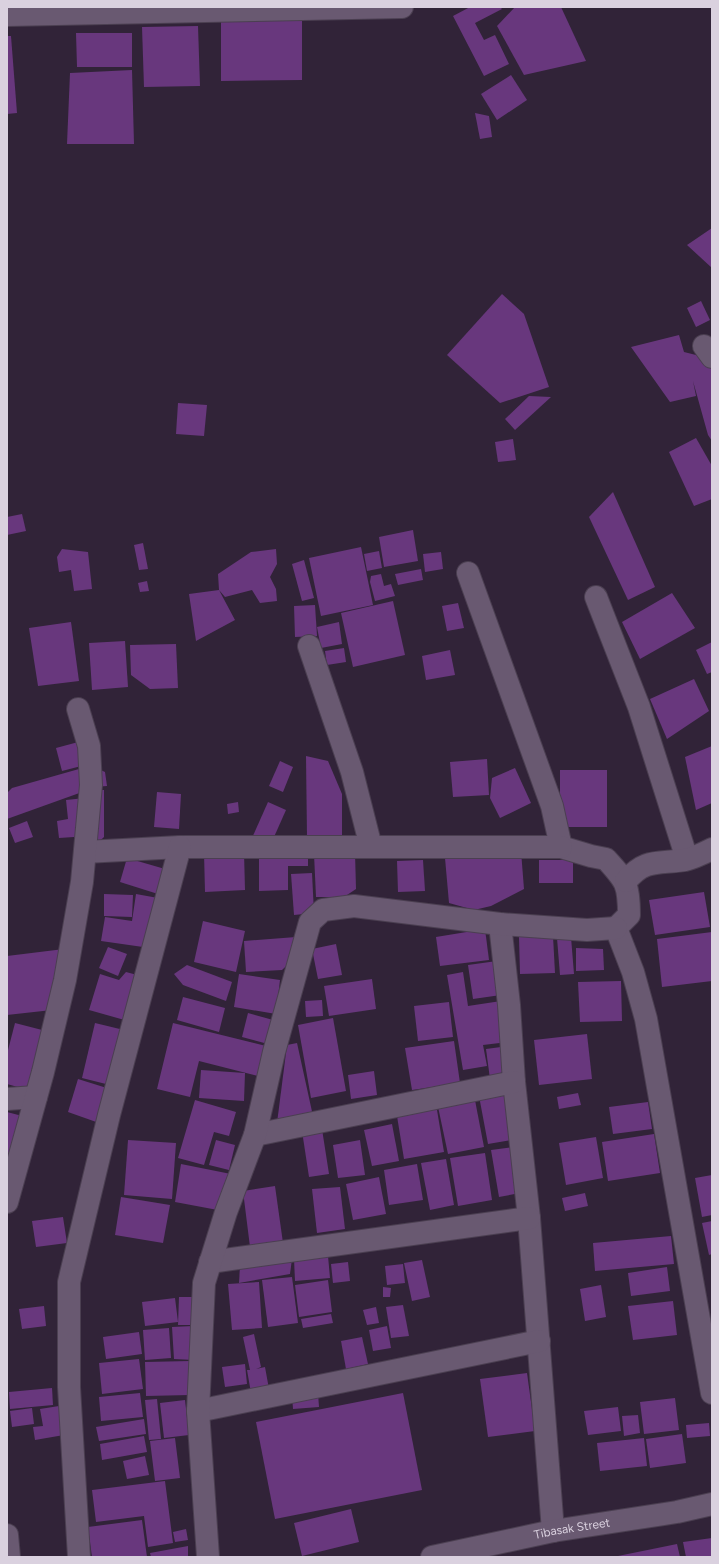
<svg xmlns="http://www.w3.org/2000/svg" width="719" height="1564" font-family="Figtree,sans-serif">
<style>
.building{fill:#68377d}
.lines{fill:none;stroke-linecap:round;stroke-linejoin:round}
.minor-casing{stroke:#4b3f51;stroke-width:24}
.tertiary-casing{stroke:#4b3f51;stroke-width:24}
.minor{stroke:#695971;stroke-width:22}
.tertiary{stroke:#695971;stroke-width:22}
.labels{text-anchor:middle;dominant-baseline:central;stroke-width:3;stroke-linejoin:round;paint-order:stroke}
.street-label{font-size:12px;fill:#dad1df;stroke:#271a2e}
</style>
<rect width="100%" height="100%" fill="#312338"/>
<g class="building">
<path d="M470,7H500L502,9L475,23L484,40L495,35L509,64L484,76L453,16Z"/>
<path d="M515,7H561L586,61L524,75L497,26Z"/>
<path d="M221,19H302V80L221,81Z"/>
<path d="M198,26L200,86L144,87L142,27Z"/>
<path d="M76,33H132V67H77Z"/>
<path d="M7,36H11L17,113L7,114Z"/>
<path d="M132,70L134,144H67L70,73Z"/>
<path d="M511,75L527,100L497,120L481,94Z"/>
<path d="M475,113L489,116L492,137L480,139Z"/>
<path d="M712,228V268L687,245Z"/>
<path d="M502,294L524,314L549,387L500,403L447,355Z"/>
<path d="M701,301L710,320L696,327L687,308Z"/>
<path d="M679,335L684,352L704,357L712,369V441L708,435L693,381L696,396L670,402L631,347Z"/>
<path d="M529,396L551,397L515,430L505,419Z"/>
<path d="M178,403L207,405L204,436L176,434Z"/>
<path d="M696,438L712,466V499L694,506L669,452Z"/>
<path d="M513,439L516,460L498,462L495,442Z"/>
<path d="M613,492L655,587L628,600L589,517Z"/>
<path d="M22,514L26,531L7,535V517Z"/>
<path d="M413,530L418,561L384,567L379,537Z"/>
<path d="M143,543L148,569L139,570L134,545Z"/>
<path d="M361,547L373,605L321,616L309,558Z"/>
<path d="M62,549L88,552L92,589L74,591L71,570L59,572L57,557Z"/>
<path d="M276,549L277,564L270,577L276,589L277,601L260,603L252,590L225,597L219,590L235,620L196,641L189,594L219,590L218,574L251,552Z"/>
<path d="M379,551L382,568L367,571L364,554Z"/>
<path d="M441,552L443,569L425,572L423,554Z"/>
<path d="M304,560L314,598L302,601L292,564Z"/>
<path d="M421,569L423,580L398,585L395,574Z"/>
<path d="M381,574L384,586L391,584L395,596L375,601L370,582L371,576Z"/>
<path d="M147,581L149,591L140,592L138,583Z"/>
<path d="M672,593L695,628L640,659L622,622Z"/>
<path d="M393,601L405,655L353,667L341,613Z"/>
<path d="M458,603L464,628L447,631L442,606Z"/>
<path d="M315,605L317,636L295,637L294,606Z"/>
<path d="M71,622L79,681L38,686L29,628Z"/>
<path d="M339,622L342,644L321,648L317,627Z"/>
<path d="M125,641L128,687L92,690L89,643Z"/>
<path d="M712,642V672L707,674L696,650Z"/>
<path d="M176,644L178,688L150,689L131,675L130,645Z"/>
<path d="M344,648L346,662L327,665L325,651Z"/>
<path d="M450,650L455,675L426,680L422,656Z"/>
<path d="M694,679L709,711L667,739L650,699Z"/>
<path d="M82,741L89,764L62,771L56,748Z"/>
<path d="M712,746V803L696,810L685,757Z"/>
<path d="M306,756L328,761L342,794V837H307Z"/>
<path d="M487,759L489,795L453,797L450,762Z"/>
<path d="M280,761L293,767L283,792L269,786Z"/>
<path d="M92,766L105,772L107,786L94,787Z"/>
<path d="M86,767L85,791L7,819V793L12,788Z"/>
<path d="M515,768L531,803L500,818L490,798L492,778Z"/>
<rect x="560" y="770" width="47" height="57"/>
<path d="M92,790H104V837L92,848Z"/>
<path d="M157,792L181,794L179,829L154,827Z"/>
<path d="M85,798L75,846L74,837L59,838L57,821L68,819L66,800Z"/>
<path d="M238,802L239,812L228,814L227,804Z"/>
<path d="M268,802L286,810L270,846L252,838Z"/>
<path d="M27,821L33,837L15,843L9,828Z"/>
<path d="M521,851L524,889L491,906L474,910L449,903L445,858Z"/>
<path d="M244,852L245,890L205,892L204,853Z"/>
<path d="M259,852H308V866H288V890L259,891Z"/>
<path d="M355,852L356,889L344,897H316L314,854Z"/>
<path d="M127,858L165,869L158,894L120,882Z"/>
<path d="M423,860L425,891L398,892L397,861Z"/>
<rect x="539" y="860" width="34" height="23"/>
<path d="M312,873L314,913L294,915L291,874Z"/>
<path d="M704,892L710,927L655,935L649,900Z"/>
<path d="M104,894L133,895L132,917L104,916Z"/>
<path d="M136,894L158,898L150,948L101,941L105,917L132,921Z"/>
<path d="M203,921L245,931L236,972L194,962Z"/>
<path d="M485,929L489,960L440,966L436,937Z"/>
<path d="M712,932V981L662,987L657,939Z"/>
<path d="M553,936L555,973L520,974L519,937Z"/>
<path d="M296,937L298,955L282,970L246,972L244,941Z"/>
<path d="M571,937L574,974L560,975L557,938Z"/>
<path d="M336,944L342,975L318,979L312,949Z"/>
<path d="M108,947L127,954L118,976L99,968Z"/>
<path d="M576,948L603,949L604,970L576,971Z"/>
<path d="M64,949L52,1010L7,1015V956Z"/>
<path d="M497,961L501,995L473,999L468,965Z"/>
<path d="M187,965L232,982L226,1001L183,985L174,974Z"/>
<path d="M126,972L141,976L128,1021L89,1010L100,974L119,980Z"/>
<path d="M463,972L468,1006L501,1001L508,1042L483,1045L487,1066L463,1070L447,975Z"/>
<path d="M239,974L280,980L276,1014L234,1007Z"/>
<path d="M372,979L376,1009L329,1016L324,986Z"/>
<path d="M621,981L622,1021L580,1022L578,982Z"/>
<path d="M183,997L225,1008L219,1032L177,1020Z"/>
<path d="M322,1000L323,1016L306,1017L305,1001Z"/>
<path d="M449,1002L453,1037L418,1041L414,1006Z"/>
<path d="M248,1013L273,1020L268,1044L242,1037Z"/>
<path d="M333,1018L346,1091L311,1098L298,1025Z"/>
<path d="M15,1023L46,1031L32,1091L7,1084V1054Z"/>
<path d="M95,1023L124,1030L110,1085L82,1078Z"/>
<path d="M173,1023L270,1047L262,1077L199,1061L190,1097L157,1089Z"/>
<path d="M587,1034L592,1079L539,1085L534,1040Z"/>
<path d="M454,1041L460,1083L412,1090L405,1048Z"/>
<path d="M297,1043L313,1116L277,1123L287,1045Z"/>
<path d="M501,1047L506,1077L490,1079L486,1049Z"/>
<path d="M201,1070L245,1073L244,1101L199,1098Z"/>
<path d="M374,1071L377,1095L351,1099L348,1075Z"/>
<path d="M78,1079L110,1089L99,1123L68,1112Z"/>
<path d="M509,1090L518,1139L488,1144L479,1096Z"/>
<path d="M578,1093L581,1105L559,1109L557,1097Z"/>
<path d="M474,1095L484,1147L448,1154L437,1102Z"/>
<path d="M195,1100L236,1112L229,1136L214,1132L204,1165L178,1158Z"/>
<path d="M648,1102L652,1129L613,1134L609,1107Z"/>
<path d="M436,1104L444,1152L404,1159L396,1110Z"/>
<path d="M7,1112L26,1117L7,1189Z"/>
<path d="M392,1124L399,1161L372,1166L364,1130Z"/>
<path d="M322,1129L329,1174L309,1177L302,1131Z"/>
<path d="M654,1134L660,1173L608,1181L602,1142Z"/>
<path d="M596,1137L603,1178L566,1185L559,1143Z"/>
<path d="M128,1140L176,1143L172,1199L124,1195Z"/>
<path d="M216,1140L235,1145L229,1170L209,1165Z"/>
<path d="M360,1140L365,1175L338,1178L333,1145Z"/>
<path d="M513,1147L520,1193L499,1197L491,1150Z"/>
<path d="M485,1153L492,1200L458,1206L450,1158Z"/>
<path d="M446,1159L454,1205L430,1210L421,1163Z"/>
<path d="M181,1164L231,1174L223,1211L175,1202Z"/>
<path d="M417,1164L423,1200L389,1205L384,1170Z"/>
<path d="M712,1175V1215L702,1217L695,1178Z"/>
<path d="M379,1177L386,1214L353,1220L346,1184Z"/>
<path d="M275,1186L283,1243L250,1247L243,1191Z"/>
<path d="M340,1187L345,1229L317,1233L312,1189Z"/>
<path d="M585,1193L588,1206L565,1211L562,1198Z"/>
<path d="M121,1197L170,1205L163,1243L115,1235Z"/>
<path d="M63,1217L67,1243L36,1247L32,1221Z"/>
<path d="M712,1221V1254L709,1255L702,1223Z"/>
<path d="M671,1236L674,1264L595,1271L593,1243Z"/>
<path d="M328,1256L330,1278L295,1281L294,1259Z"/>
<path d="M292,1259L290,1274L239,1283L240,1266Z"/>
<path d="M422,1260L430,1297L412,1301L404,1263Z"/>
<path d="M348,1262L350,1281L333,1283L331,1264Z"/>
<path d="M403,1264L405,1283L387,1285L385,1266Z"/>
<path d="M667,1267L670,1291L631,1296L628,1273Z"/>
<path d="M292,1277L298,1323L268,1327L262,1280Z"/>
<path d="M328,1280L332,1312L299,1317L295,1285Z"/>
<path d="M259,1282L262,1328L232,1330L228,1284Z"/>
<path d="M601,1285L606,1317L585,1321L580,1289Z"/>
<path d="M383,1287L391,1288L390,1297H383Z"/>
<path d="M179,1297H200L199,1325H178Z"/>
<path d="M175,1298L178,1322L145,1326L142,1302Z"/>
<path d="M673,1301L677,1335L633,1340L628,1306Z"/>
<path d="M403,1305L409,1336L391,1338L386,1307Z"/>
<path d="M44,1306L46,1326L22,1329L19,1309Z"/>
<path d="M376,1307L379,1323L367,1325L363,1310Z"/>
<path d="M331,1314L333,1323L303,1328L301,1319Z"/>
<path d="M193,1326L194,1360L174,1359L172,1327Z"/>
<path d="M387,1326L391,1348L373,1351L369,1330Z"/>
<path d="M169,1328L171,1358L145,1360L143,1330Z"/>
<path d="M139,1332L142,1354L106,1359L103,1337Z"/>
<path d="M254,1334L261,1367L256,1369L265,1367L269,1389L251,1393L247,1370H250L243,1337Z"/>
<path d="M362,1337L368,1364L346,1369L341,1341Z"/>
<path d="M139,1359L143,1389L102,1394L99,1363Z"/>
<path d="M190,1361V1395L146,1396L145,1362Z"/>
<path d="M245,1364L247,1384L225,1387L222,1367Z"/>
<path d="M527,1373L535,1431L488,1437L480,1379Z"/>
<path d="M52,1388L53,1405L10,1409L9,1392Z"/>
<path d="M140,1393L143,1417L101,1421L99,1397Z"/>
<path d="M318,1393L319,1407L293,1409L292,1395Z"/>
<path d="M403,1393L422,1490L275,1519L256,1422Z"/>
<path d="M675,1398L679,1430L644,1434L640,1402Z"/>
<path d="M157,1399L161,1439L149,1440L145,1400Z"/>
<path d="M185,1400L189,1435L164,1438L160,1403Z"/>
<path d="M59,1406L64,1435L35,1440L33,1427L43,1426L40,1409Z"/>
<path d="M618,1407L621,1431L588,1435L584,1411Z"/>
<path d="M32,1408L34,1424L12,1427L10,1411Z"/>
<path d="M638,1415L640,1433L624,1436L622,1416Z"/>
<path d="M144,1419L146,1434L99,1441L96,1427Z"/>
<path d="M709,1423L710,1436L687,1438L686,1425Z"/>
<path d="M682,1434L686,1463L650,1468L646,1439Z"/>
<path d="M144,1436L147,1452L102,1460L100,1444Z"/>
<path d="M175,1438L180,1478L155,1481L150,1441Z"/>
<path d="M644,1438L647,1466L600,1471L597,1443Z"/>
<path d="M145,1456L149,1475L127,1479L123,1461Z"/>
<path d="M165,1481L173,1543L148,1547L144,1516L96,1522L92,1490Z"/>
<path d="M351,1509L359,1542L302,1556L294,1523Z"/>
<path d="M142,1520L147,1557H92L88,1527Z"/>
<path d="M186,1529L188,1540L175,1542L173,1532Z"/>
<path d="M712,1538V1557H686L683,1542Z"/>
<path d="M677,1544L680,1557H618V1556Z"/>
<path d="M188,1546V1557H151L150,1553Z"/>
</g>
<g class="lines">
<defs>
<g id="minor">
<path d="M7,15L402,7"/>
<path d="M704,346L712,357"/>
<path d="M468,573L552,806L561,847L591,856L606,859C626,881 629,884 629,915L616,928L633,972L646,1019L712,1393"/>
<path d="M596,597L639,707L687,859"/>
<path d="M309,646L352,772L371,847"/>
<path d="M85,852L180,847H561"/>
<path d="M626,881C645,858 658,864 685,860C694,858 704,853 712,849"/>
<path d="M500,924L509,1005L514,1082L529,1218L553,1531"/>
<path d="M7,1099L36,1097"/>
<path d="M255,1135L514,1082"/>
<path d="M7,1202L43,1072L65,980L82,882L91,785L89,746L78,709"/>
<path d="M210,1262L529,1218"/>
<path d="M198,1411L539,1341"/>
<path d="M7,1535L9,1557"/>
<path d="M79,1557L69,1387V1282L109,1115L180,847"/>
<path d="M208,1557L198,1411L204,1283L226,1212L255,1135L274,1052L310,922L323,910L354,906L500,924L587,930L616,928"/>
</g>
<g id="tertiary">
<path id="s1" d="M432,1557L553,1531L677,1512L712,1504"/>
</g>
</defs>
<use href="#minor" class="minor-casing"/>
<use href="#tertiary" class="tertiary-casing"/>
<use href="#minor" class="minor"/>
<use href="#tertiary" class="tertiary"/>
</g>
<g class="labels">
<g class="street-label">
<text stroke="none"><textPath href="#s1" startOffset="143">Tibasak Street</textPath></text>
</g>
</g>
<rect width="719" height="1564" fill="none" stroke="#dad1df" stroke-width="16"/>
</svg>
